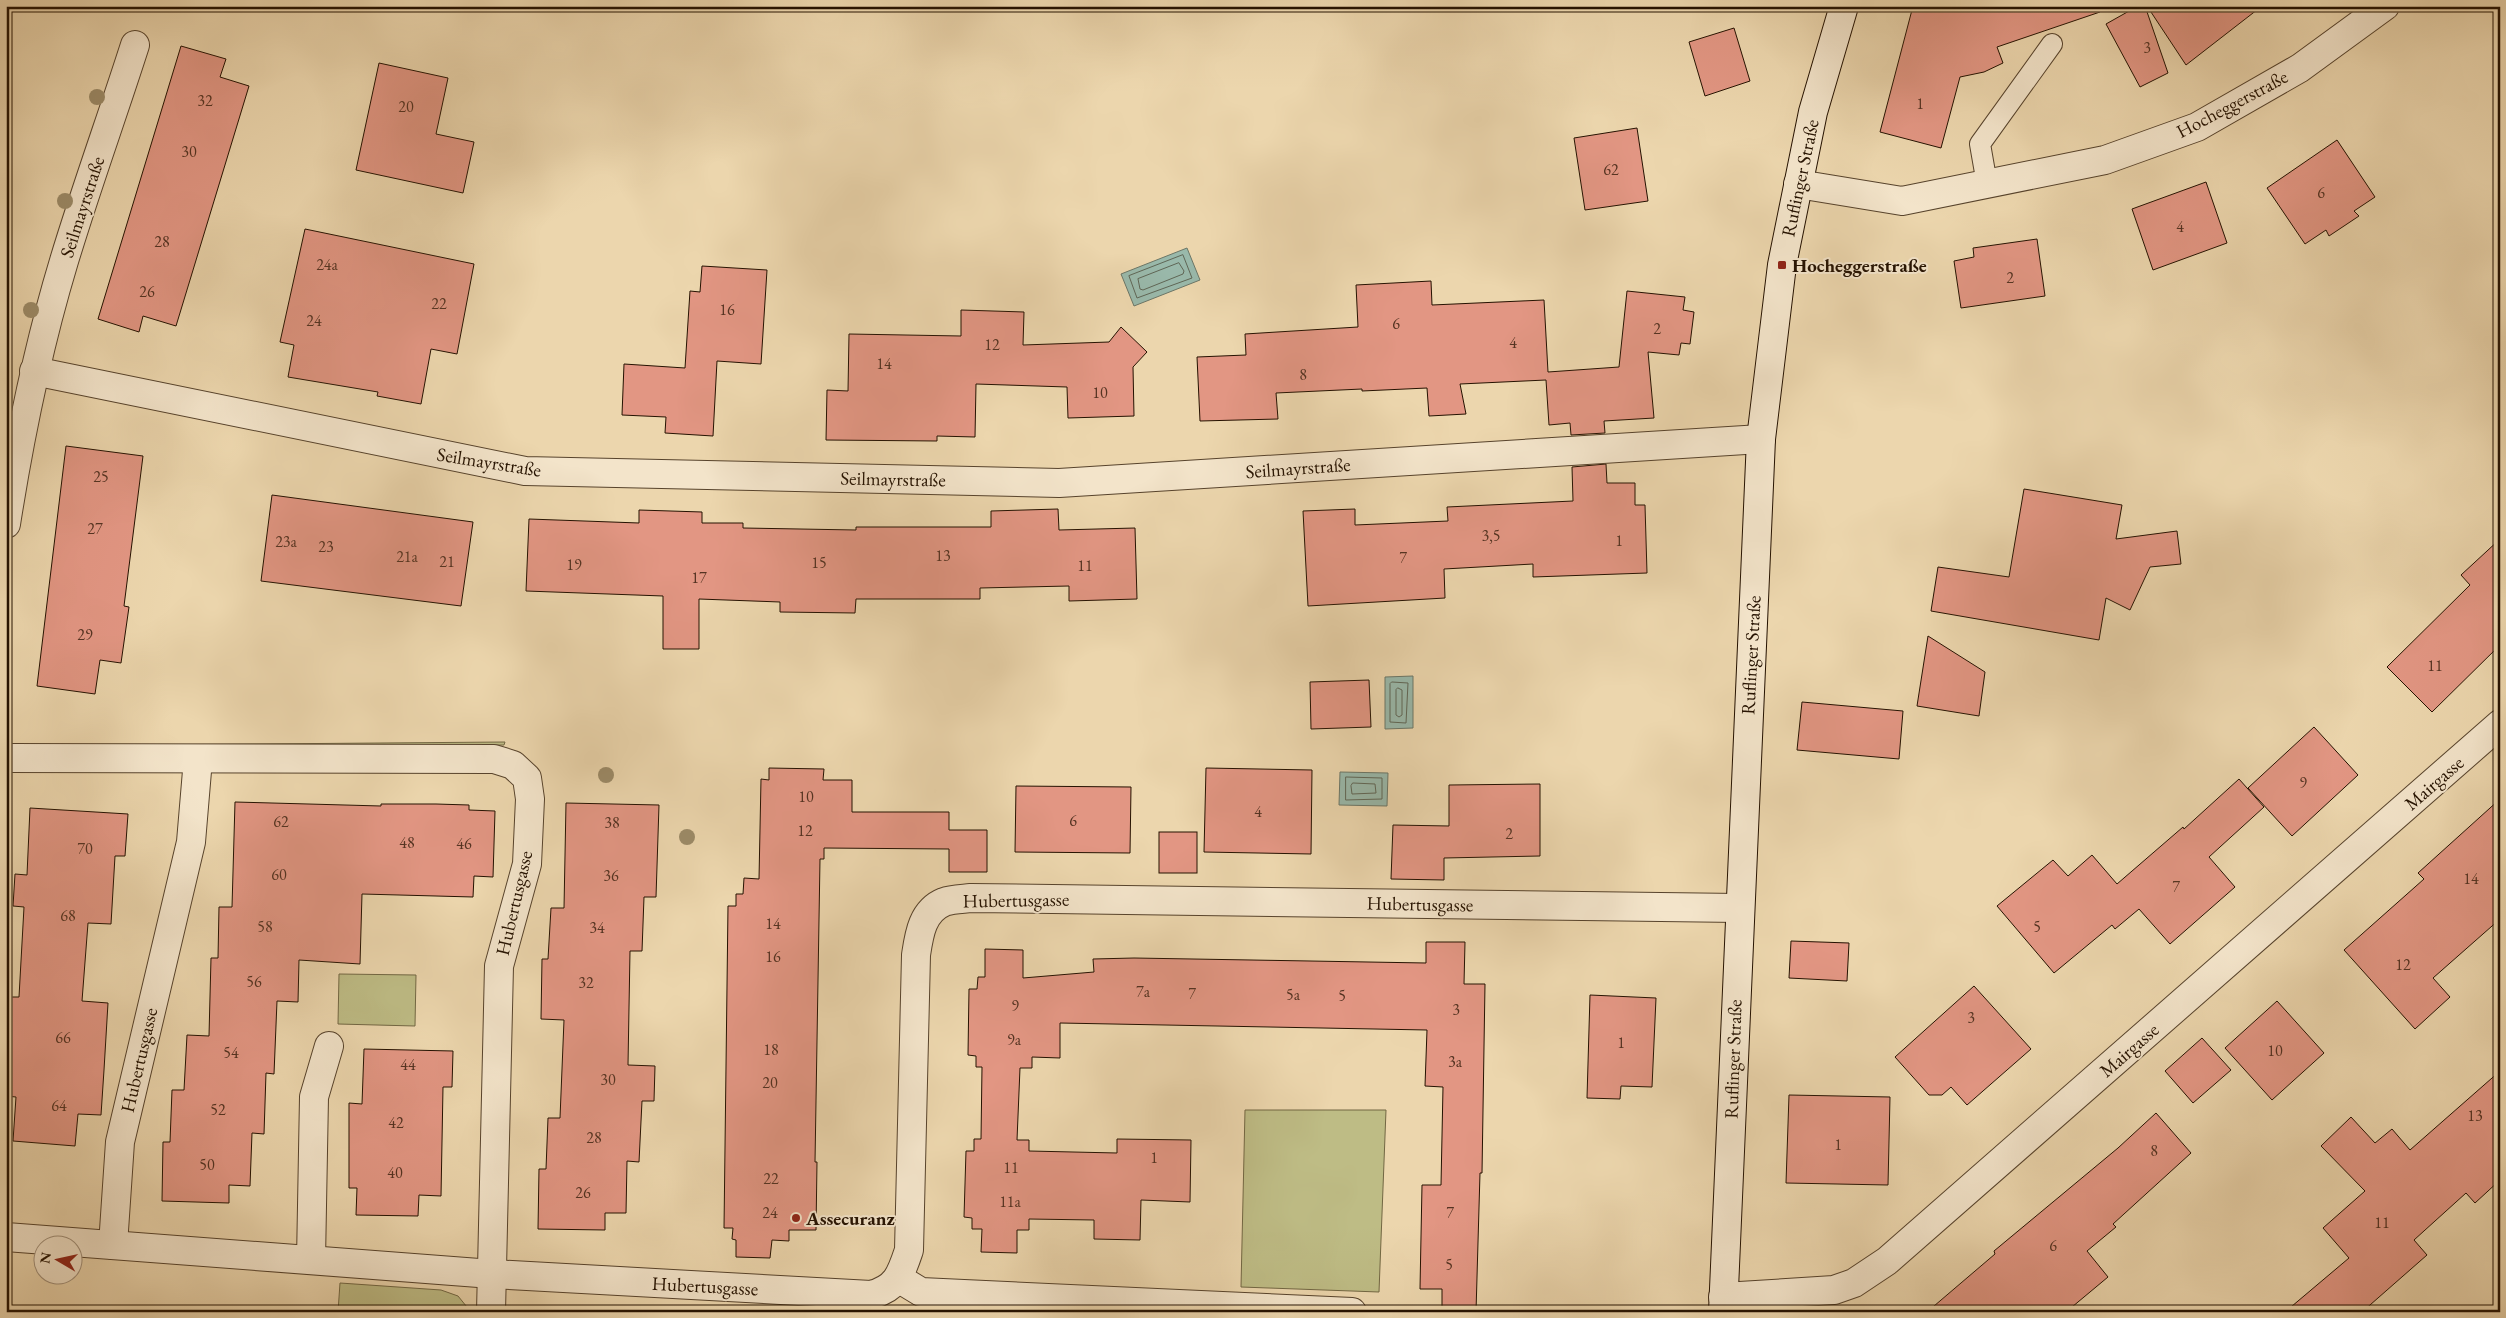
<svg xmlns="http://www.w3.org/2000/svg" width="2506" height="1318" font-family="'EB Garamond',serif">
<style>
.green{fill:#bebc85;stroke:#726743}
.water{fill:#99b9ab;stroke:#6b7667}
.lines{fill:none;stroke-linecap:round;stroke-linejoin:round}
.shore{stroke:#5f6656;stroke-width:1}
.building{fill:#e29683;stroke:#251201}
.lane-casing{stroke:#57432c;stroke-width:22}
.street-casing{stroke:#57432c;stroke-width:30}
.secondary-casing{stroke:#251201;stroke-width:30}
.lane{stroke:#f3e4ca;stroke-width:20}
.street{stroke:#f3e4ca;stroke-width:28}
.secondary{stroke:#f3e4ca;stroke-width:28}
.tree{fill:#9c8b68}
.poi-dot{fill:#8f2418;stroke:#f3e4ca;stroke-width:2}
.labels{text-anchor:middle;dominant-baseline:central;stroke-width:4;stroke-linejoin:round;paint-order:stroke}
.number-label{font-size:16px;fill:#543322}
.street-label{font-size:19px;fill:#251201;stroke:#f3e4ca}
.poi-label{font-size:19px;font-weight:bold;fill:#251201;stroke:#f3e4ca;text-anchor:start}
</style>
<rect width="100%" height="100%" fill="#ecd6ad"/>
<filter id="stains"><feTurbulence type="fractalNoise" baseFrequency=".004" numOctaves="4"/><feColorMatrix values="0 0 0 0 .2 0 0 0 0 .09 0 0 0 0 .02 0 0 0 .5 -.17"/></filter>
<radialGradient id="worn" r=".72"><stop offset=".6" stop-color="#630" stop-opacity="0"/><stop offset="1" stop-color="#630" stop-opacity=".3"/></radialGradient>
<g class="green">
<path d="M505,742L504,745L6,748V746Z"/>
<path d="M339,974L416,975L415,1026L338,1024Z"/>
<path d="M1245,1110H1386L1379,1292L1241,1287Z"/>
<path d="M340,1283L441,1290L458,1296L471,1312H338Z"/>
</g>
<g class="water">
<path d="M1187,248L1200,280L1134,306L1121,274Z"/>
<path d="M1413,676V728L1385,729V677Z"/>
<path d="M1340,772L1388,773L1387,806L1339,805Z"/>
</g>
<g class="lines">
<g class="shore">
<path d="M1183,255L1192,278L1137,298L1129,276Z"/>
<path d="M1179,263L1184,271L1183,274L1143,290L1140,289L1138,279Z"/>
<path d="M1392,682L1408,683L1406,723L1390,722V684Z"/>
<path d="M1398,688L1402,690V715L1399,717L1396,715V690Z"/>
<path d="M1346,777L1382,778V799L1346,800Z"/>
<path d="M1353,783L1375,784L1376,793L1352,794L1351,786Z"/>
</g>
</g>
<g class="building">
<path d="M1913,6H2099L2100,12L1997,47L2003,63L1984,72L1960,77L1941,148L1880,132Z"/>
<path d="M2138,6H2145L2168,73L2140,87L2106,24Z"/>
<path d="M2147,6H2262L2186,65Z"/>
<path d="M1734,28L1750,81L1705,96L1689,42Z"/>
<path d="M181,46L226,59L220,77L249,86L176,326L143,316L139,332L98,319Z"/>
<path d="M379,63L448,78L436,134L474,142L463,193L356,170Z"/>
<path d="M1637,128L1648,201L1585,210L1574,138Z"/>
<path d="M2337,140L2375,197L2354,211L2359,216L2329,236L2326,230L2305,244L2267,188Z"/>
<path d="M2206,182L2227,243L2153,270L2132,209Z"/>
<path d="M305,229L474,264L457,354L431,349L421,404L377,396L378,392L288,377L294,345L280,342Z"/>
<path d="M2037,239L2045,296L1961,308L1954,261L1974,257L1973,248Z"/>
<path d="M702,266L767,270L761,364L717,361L713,436L665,433L666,417L622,415L624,364L685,368L690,291L700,292Z"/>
<path d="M1431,281L1432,305L1544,300L1548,372L1619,367L1627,291L1685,297L1683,310L1694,312L1690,344L1681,343L1679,355L1648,352L1654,418L1604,421L1605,433L1571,435L1570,423L1549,425L1546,380L1460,384L1466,414L1429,416L1427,388L1362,391V389L1276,393L1278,419L1200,421L1197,357L1246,355L1245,334L1358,327L1356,285Z"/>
<path d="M961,310L1024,312L1023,345L1109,342L1121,327L1147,352L1133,367L1134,416L1068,418L1067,387L976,384L975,437L937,436V441L826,440L827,390L848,391L849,334L961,336Z"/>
<path d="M66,446L143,456L124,606L129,607L121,663L100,660L95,694L37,686Z"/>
<path d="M1606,464L1607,483H1635V505H1645L1647,573L1533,577V564L1444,569L1445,598L1308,606L1303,511L1355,509V525L1448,521L1447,507L1573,501L1572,467Z"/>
<path d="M2024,489L2122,505L2116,539L2177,531L2181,564L2150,567L2130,610L2106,598L2099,640L1931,611L1938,567L2009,577Z"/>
<path d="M272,495L473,522L461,606L261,581Z"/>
<path d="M1058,509L1059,530L1135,528L1137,599L1069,601V586L980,588V599H856L855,613L780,612V602L699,599V649H663V596L526,591L529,519L639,523V510L702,512V523H743V528L856,530V527H991V511Z"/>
<path d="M2500,539V645L2432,712L2387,667L2470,585L2461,575Z"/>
<path d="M1928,636L1985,672L1979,716L1917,706Z"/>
<path d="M1369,680L1371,727L1311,729L1310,682Z"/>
<path d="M1802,702L1903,711L1899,759L1797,750Z"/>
<path d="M2314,727L2358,775L2292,836L2248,788Z"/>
<path d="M769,768L824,769L823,780H852V812H949V830H987V872H949V849L824,848V859H820L815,1162H817L816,1230H789V1241L772,1240L770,1258L736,1257V1240L732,1239L733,1228H724L728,906H736V894H743L744,878L759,879L761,779L769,780Z"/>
<path d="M1206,768L1312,770L1311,854L1204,852Z"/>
<path d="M2239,779L2264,807L2209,857L2235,887L2170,944L2139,909L2115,929L2112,925L2054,973L1997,906L2053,860L2068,876L2092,855L2117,884L2183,827L2184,829Z"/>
<path d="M1540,784V856L1444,858V880L1391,879L1393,825L1449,826V785Z"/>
<path d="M1016,786L1131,787L1130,853L1015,852Z"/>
<path d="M2500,799V919L2433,978L2450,997L2415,1029L2344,950L2424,879L2418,873Z"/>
<path d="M235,802L381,806V804H436L469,805V810L495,811L493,877L474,876L473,897L362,894L360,964L299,960L298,1002L277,1001L274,1074L266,1073L264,1134L252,1133L250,1186L229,1185V1203L162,1201L163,1142H170L172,1090H184L187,1035L209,1036L211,958H218L219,907H232Z"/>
<path d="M566,803L659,805L656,897H644L642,951H630L628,1065L655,1066L654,1101H642L639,1162L627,1161L626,1213H605V1230L538,1229L539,1169H546L548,1118H560L564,1020L541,1019L542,959H548L551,908H564Z"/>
<path d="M30,808L128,814L125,856H115L111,924L88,923L82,1001L108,1003L104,1070L101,1115L78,1114L75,1146L13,1141L16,1097L6,1096L9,997H19L24,907L13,906L15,874L27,875Z"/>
<rect x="1159" y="832" width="38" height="41"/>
<path d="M1791,941L1849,943L1847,981L1789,978Z"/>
<path d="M1426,942H1465L1464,984H1485L1482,1173H1480L1476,1312H1442V1289H1420L1422,1185H1441L1443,1087L1425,1086L1427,1030L1060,1023V1058L1032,1057V1068H1020L1017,1140H1029V1151L1117,1153V1139L1191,1140L1190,1202L1141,1200L1140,1240L1094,1239V1220L1029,1219V1230H1017V1253L981,1252L982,1229H972V1218L964,1217L966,1151H974V1139H981L982,1067H976V1056L968,1055L969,989H977L978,977H985V949L1023,950V978L1094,972L1093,959L1134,958L1426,963Z"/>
<path d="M1974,986L2031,1049L1967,1105L1951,1087L1942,1095H1929L1895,1057Z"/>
<path d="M1590,995L1656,998L1652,1087L1621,1086L1620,1099L1587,1098Z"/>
<path d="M2277,1001L2324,1053L2272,1100L2225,1048Z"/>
<path d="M2202,1038L2231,1070L2193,1103L2165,1071Z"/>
<path d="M364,1049L453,1051L452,1087H443L441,1196L419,1195L418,1216L356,1215L357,1188H349V1103L362,1104Z"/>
<path d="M2500,1071V1180L2475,1203L2466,1193L2414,1240L2427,1255L2362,1312H2285L2349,1258L2323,1228L2365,1191L2321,1146L2351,1117L2375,1143L2392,1129L2410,1150Z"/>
<path d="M1789,1095L1890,1097L1888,1185L1786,1183Z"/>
<path d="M2156,1113L2191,1153L2113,1224L2116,1227L2087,1251L2108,1277L2066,1312H1927L1995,1254L1994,1251L2118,1148Z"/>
</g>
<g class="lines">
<defs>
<path id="lane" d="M1987,184L1980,144L2052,44"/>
<g id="street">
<path d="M1798,184L1902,201L2105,160L2197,127L2300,68L2385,6"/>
<path d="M34,371L525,471L1059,483L1761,439"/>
<path d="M6,524C20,435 38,347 64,261C86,188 112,117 135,45"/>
<path d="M6,758L494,759L513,765L527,778L530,799L527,864L499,966L491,1312"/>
<path d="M6,1237L492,1274L871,1295C897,1288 901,1274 909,1250L916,955C919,935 922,911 944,902C952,899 963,899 971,898L1739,908"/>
<path d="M113,1245L120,1142L191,842L198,759"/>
<path d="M311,1260L314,1097L329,1046"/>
<path d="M898,1278L921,1292L1352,1312"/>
<path d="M1723,1297L1834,1290L1854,1283L1887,1261L2500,724"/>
</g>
<path id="secondary" d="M1723,1312L1761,439L1782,265L1813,112L1844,6"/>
</defs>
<use href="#lane" class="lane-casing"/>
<use href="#street" class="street-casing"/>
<use href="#secondary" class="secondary-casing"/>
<use href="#lane" class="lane"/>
<use href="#street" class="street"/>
<use href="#secondary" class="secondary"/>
</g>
<g class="tree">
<circle cx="97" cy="97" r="8"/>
<circle cx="65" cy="201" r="8"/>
<circle cx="31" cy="310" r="8"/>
<circle cx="606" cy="775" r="8"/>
<circle cx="687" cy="837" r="8"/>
</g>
<g class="poi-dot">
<rect x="1777" y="260" width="10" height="10" rx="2.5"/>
<circle cx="796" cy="1218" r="5"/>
</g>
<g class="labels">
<g class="number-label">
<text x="2147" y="47">3</text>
<text x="205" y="100">32</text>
<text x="1920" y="103">1</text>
<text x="406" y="106">20</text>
<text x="189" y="151">30</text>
<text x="1611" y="169">62</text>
<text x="2321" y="192">6</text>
<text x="2180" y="226">4</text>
<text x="162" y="241">28</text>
<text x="327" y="264">24a</text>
<text x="2010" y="277">2</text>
<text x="147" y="291">26</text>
<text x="439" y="303">22</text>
<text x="727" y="309">16</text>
<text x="314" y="320">24</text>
<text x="1396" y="323">6</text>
<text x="1657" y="328">2</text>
<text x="1513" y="342">4</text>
<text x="992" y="344">12</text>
<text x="884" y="363">14</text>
<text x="1303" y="374">8</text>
<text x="1100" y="392">10</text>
<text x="101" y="476">25</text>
<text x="95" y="528">27</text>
<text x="1491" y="535">3,5</text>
<text x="1619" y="540">1</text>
<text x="286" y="541">23a</text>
<text x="326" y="546">23</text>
<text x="943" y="555">13</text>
<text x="407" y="556">21a</text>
<text x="1403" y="557">7</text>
<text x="447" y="561">21</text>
<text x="819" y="562">15</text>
<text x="574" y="564">19</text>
<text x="1085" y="565">11</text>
<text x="699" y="577">17</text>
<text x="85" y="634">29</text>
<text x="2435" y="665">11</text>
<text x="2303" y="782">9</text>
<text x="806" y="796">10</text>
<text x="1258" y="811">4</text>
<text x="1073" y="820">6</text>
<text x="281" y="821">62</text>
<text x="612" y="822">38</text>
<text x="805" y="830">12</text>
<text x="1509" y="833">2</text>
<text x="407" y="842">48</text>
<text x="464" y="843">46</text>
<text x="85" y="848">70</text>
<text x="279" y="874">60</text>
<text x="611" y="875">36</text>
<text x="2471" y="878">14</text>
<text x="2176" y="886">7</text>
<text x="68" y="915">68</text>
<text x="773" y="923">14</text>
<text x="265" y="926">58</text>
<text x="2037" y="926">5</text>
<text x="597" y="927">34</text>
<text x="773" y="956">16</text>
<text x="2403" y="964">12</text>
<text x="254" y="981">56</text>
<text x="586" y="982">32</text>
<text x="1143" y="991">7a</text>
<text x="1192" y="993">7</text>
<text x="1293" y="994">5a</text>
<text x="1342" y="995">5</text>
<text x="1015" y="1005">9</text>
<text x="1456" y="1009">3</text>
<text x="1971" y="1017">3</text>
<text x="63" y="1037">66</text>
<text x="1014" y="1039">9a</text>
<text x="1621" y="1042">1</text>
<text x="771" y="1049">18</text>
<text x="2275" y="1050">10</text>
<text x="231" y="1052">54</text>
<text x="1455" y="1061">3a</text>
<text x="408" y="1064">44</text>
<text x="608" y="1079">30</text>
<text x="770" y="1082">20</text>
<text x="59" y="1105">64</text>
<text x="218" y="1109">52</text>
<text x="2475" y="1115">13</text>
<text x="396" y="1122">42</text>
<text x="594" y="1137">28</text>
<text x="1838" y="1144">1</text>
<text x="2154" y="1150">8</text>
<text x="1154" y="1157">1</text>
<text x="207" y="1164">50</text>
<text x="1011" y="1167">11</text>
<text x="395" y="1172">40</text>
<text x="771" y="1178">22</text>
<text x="583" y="1192">26</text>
<text x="1010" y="1201">11a</text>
<text x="770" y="1212">24</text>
<text x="1450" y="1212">7</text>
<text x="2382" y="1222">11</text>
<text x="2053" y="1245">6</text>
<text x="1449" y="1264">5</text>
</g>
<g class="street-label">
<text transform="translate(2232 104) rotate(-28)">Hocheggerstraße</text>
<text transform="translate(1800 178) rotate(-78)">Ruflinger Straße</text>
<text transform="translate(82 207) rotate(-72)">Seilmayrstraße</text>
<text transform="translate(489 462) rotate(9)">Seilmayrstraße</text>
<text transform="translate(1298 468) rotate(-4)">Seilmayrstraße</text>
<text transform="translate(893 479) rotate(1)">Seilmayrstraße</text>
<text transform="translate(1751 655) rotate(-87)">Ruflinger Straße</text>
<text transform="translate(2434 783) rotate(-41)">Mairgasse</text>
<text transform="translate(1016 900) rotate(-1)">Hubertusgasse</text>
<text transform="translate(514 903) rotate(-77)">Hubertusgasse</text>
<text transform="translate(1420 904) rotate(1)">Hubertusgasse</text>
<text transform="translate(2129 1050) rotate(-41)">Mairgasse</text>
<text transform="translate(1733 1059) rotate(-88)">Ruflinger Straße</text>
<text transform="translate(139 1060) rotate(-77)">Hubertusgasse</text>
<text transform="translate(705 1286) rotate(3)">Hubertusgasse</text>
</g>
<g class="poi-label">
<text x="1792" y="265">Hocheggerstraße</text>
<text x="806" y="1218">Assecuranz</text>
</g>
</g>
<rect width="2506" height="1318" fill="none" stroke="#ecd6ad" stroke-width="25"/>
<rect x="8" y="8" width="2491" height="1303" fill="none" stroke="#251201" stroke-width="2.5"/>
<rect x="12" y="12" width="2481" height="1293" fill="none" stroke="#251201"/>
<g transform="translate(58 1260) rotate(279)"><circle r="24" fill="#f3e4ca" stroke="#a1907a"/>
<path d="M0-4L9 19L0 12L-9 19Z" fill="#8f2418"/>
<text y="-8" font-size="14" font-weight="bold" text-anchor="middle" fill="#251201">N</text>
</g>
<rect width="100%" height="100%" filter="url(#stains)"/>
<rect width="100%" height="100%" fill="url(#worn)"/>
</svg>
